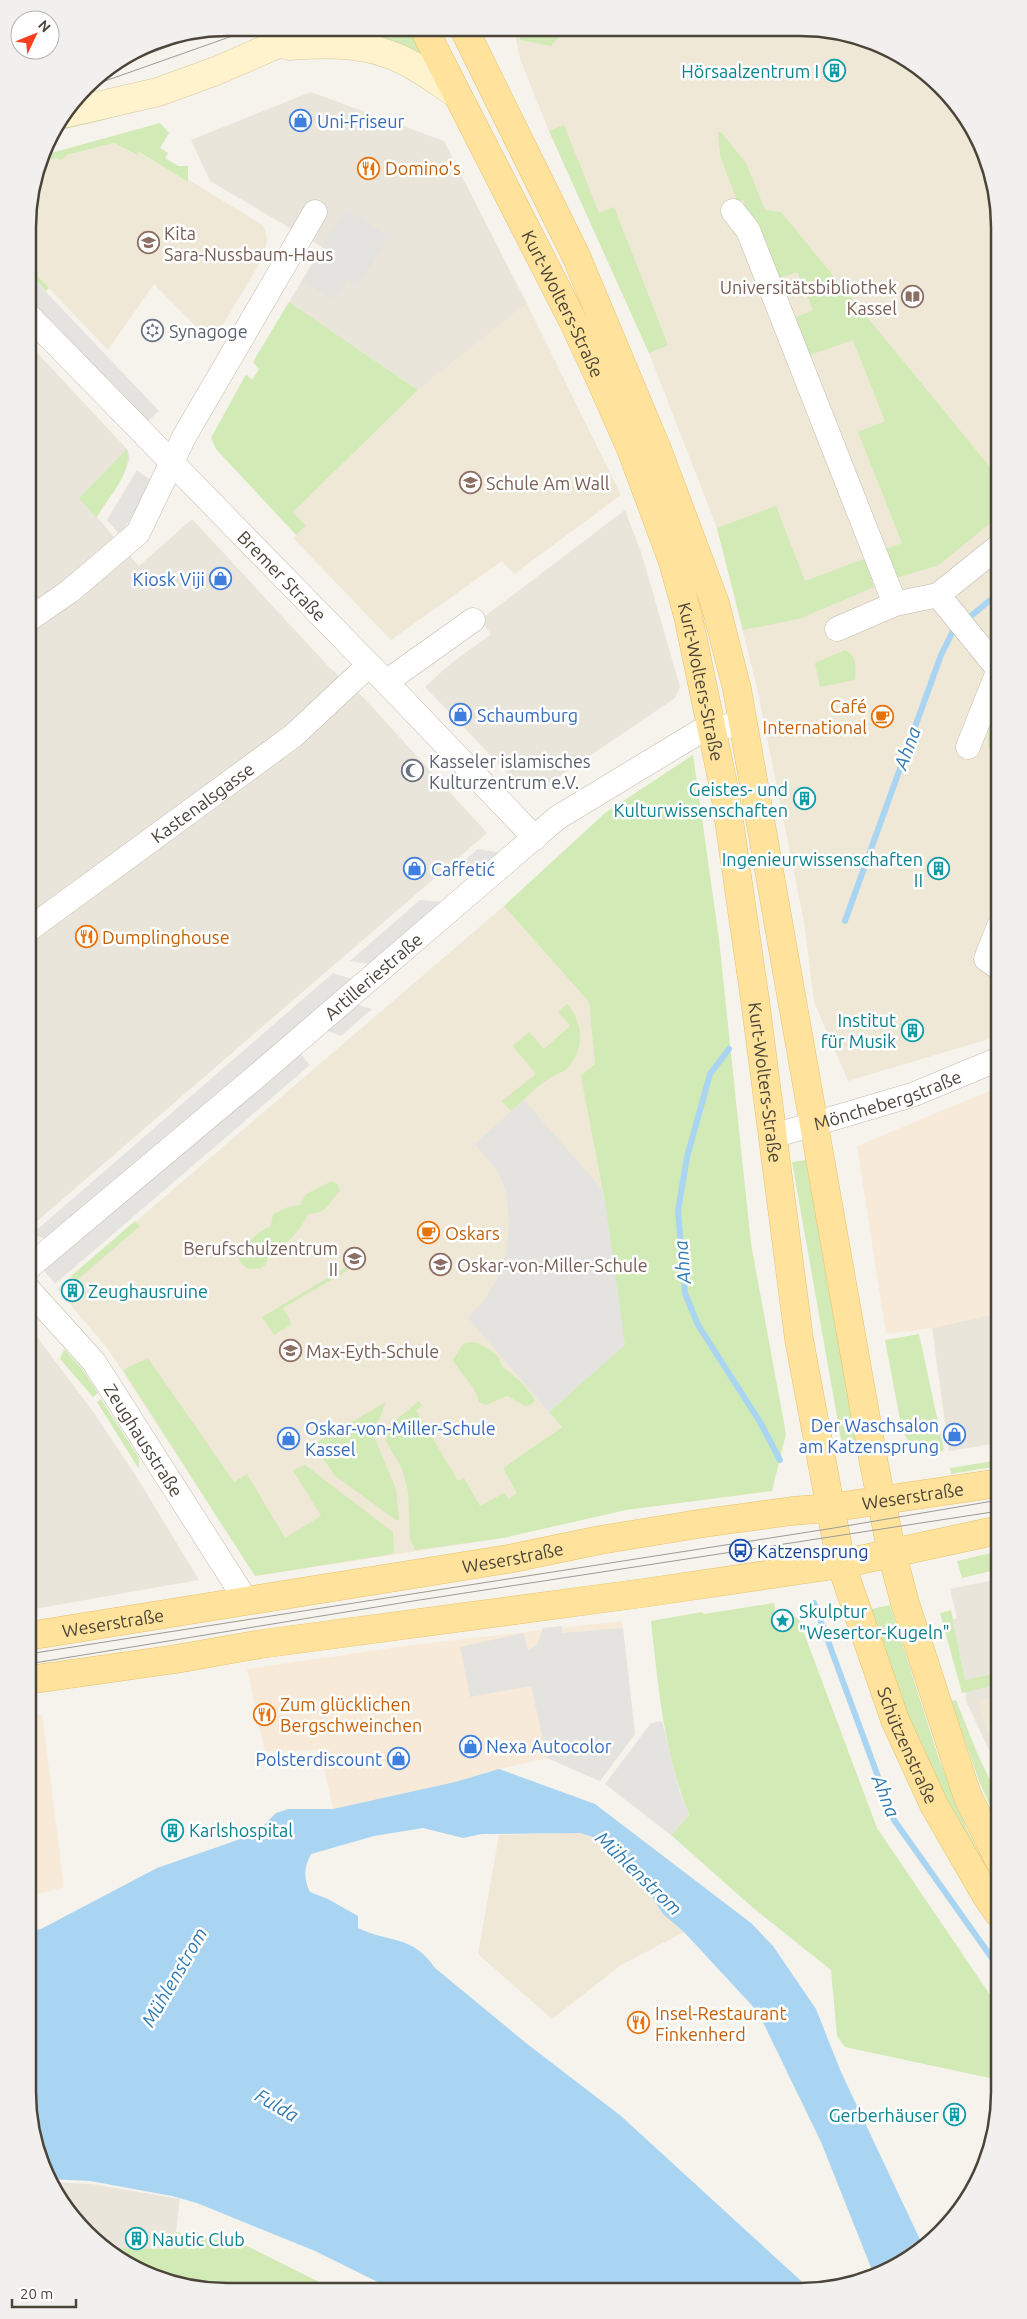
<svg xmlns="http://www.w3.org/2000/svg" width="1027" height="2319" font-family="Ubuntu,sans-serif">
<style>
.residential{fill:#eae5da}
.commercial{fill:#f7ead8}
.education{fill:#efe8d6}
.green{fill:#d2eab5}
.parking{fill:#e5e3e0}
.water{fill:#a9d4f2}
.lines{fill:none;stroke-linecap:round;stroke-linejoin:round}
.stream{stroke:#a9d4f2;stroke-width:6}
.street-casing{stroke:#c2bbae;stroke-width:25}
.secondary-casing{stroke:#d6c79b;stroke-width:29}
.primary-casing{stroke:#e6c16a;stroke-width:29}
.street{stroke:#fff;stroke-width:24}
.secondary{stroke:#fff3cd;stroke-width:28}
.primary{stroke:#ffe39c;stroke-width:28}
.tram{stroke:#9a9a9a;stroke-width:1}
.labels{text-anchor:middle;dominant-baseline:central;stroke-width:5;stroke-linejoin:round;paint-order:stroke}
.culture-label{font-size:18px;fill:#0d838f;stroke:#fff;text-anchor:end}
.shop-label{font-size:18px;fill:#366cbe;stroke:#fff;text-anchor:start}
.food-label{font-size:18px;fill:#c56008;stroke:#fff;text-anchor:start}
.education-label{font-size:18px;fill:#785e54;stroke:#fff;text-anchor:start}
.street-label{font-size:18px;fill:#4b4439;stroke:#fff}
.worship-label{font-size:18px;fill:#5b616d;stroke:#fff;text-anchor:start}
.transit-label{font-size:18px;fill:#164399;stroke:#fff;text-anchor:start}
.water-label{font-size:19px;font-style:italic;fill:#2e7ab2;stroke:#fff}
.rim{fill:none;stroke:#4b4439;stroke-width:2.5}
</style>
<rect width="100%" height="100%" fill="#f6f3ec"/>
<g class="residential">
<path d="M311,92L444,141L527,304L418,390L289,302L322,247L210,181L191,140Z"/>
<path d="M28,343L127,449L130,458L123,476L97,517L139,566L192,519L330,668L364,698L487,833L28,1229Z"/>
<path d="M625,510L642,555L680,687L675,698L538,791L523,789L425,687L449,665L491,634L480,620Z"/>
<path d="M999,1313V1443L949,1451L932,1328Z"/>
<path d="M28,1325L94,1413L136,1476L199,1580L28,1610Z"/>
<path d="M999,1579V1771L966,1701L965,1680L953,1619L957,1618L950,1589Z"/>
<path d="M52,2182L92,2184L180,2199L174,2249L113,2248V2253L95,2242L61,2203Z"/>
</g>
<g class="commercial">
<path d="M999,1087V1313L932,1328L886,1334L857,1146Z"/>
<path d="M622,1621L635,1734L600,1781L547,1758L499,1769L455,1782L333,1809L320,1750L265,1751L247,1669L412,1645Z"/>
<path d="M42,1714L64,1887L28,1897V1715Z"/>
</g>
<g class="education">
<path d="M514,29L839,31L888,48L932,77L966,116L993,175L999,227V1036L848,1081L814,1002L804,922L757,688L717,528L649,353L549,131L520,59Z"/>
<path d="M114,143L136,155L138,152L188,182L189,180L261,224L265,230L267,239L264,256L212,343L154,284L108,350L28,266V214L42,162Z"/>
<path d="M527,304L621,495L514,574L502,561L391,640L293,538L306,526L293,512L418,390Z"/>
<path d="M504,906L589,1002L608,1197L628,1343L549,1411L562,1427L503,1468L522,1501L503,1538L255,1576L108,1349L57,1289Z"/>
<path d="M999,1696V1763L977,1701Z"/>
<path d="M560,1833H580L599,1839L654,1894L652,1897L663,1914L684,1932L621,1965L552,2019L478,1954L499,1835Z"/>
</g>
<g class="green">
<path d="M392,29H409L431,70L371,40Z"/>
<path d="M523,29L558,30L561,34L551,46L520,40Z"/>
<path d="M108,112L110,115L108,119L53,132L59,124Z"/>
<path d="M160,123L169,133L160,148L168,153L165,158L178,166H188V182L139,152L137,155L114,143L67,155L61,160L57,158L42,162L44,155Z"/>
<path d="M564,125L599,213L614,207L668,345L649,353L549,131Z"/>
<path d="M718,132H721L746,163L765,210L781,212L999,478V516L939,565L893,579L882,550L902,543L858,432L885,421L853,340L807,356L792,319L813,310L797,272L774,280L743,200L737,201L720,155Z"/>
<path d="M28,266L49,288L46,291L28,273Z"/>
<path d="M289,302L418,390L293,512L306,526L296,535L216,449L211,438L245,376L247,375L252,380L259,369L253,362Z"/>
<path d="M127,449C133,472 108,499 96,517L79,498Z"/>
<path d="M776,506L805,581L864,559L874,587L799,619L743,630L717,528Z"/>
<path d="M845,650C857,656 856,668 855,680L820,687L815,663Z"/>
<path d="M999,714V754L989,749C987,734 988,725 999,714Z"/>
<path d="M693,755L719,939L751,1244L786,1434L772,1491L626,1510L503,1538L415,1550L410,1539L408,1491L402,1469L386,1441L385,1434L397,1419L419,1401L422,1406L416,1410L458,1481L464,1478L480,1506L504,1493L509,1499L517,1493L503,1468L562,1427L549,1412L568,1395L605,1202L581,1076L595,1064L589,1002L504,906L605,813Z"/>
<path d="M567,1004C582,1021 585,1045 571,1064C566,1072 559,1072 552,1077C537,1085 524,1100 511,1111L502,1101L536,1074L513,1046L529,1032L544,1049L570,1026L558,1012Z"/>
<path d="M806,1160L832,1309L859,1442L842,1445L792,1162Z"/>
<path d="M332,1181L338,1185L340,1191C326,1205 330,1212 308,1214C300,1230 287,1247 269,1252L266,1264L259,1269L246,1268L239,1260L245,1245L261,1231L271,1226L273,1214L288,1207L300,1205L306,1194Z"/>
<path d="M135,1221L140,1226L77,1280L71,1276Z"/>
<path d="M346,1267L348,1270L283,1308L292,1324L274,1335L262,1317Z"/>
<path d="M919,1334L944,1450L936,1454L915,1452L902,1430L885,1340Z"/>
<path d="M470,1342C479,1342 492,1350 498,1357C501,1361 500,1365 504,1368C515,1376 527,1387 535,1400L532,1404L526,1406L507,1396L486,1405L479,1402C475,1384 461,1375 453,1360L463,1344Z"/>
<path d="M64,1349L83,1370L98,1393L93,1397L60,1359Z"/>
<path d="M148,1358L234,1482L247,1474L285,1538L321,1516L293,1470L305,1465L393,1532L394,1551L392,1554L255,1576L123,1370Z"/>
<path d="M101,1399L139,1458V1469L97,1402Z"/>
<path d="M386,1402L380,1418L374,1427V1437L396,1489L399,1520H396L335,1476L314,1444Z"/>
<path d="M999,1460V1466L951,1474L950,1468Z"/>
<path d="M995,1552L999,1569L962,1578L957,1561Z"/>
<path d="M774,1603L777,1619L798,1617L877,1828L999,2008V2080L845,2047L837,2036L831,1970L752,1907L671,1835L689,1815C664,1753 658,1687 651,1621L702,1612L704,1614Z"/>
<path d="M890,1605L938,1756L966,1828L996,1886L992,1889L924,1764L868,1610Z"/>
<path d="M951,1610L965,1680L999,1673V1684L962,1693L940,1613Z"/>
<path d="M956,1700L978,1755L999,1799V1825L979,1781L951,1701Z"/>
<path d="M176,2232L247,2246L333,2289L188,2288L139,2271L113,2253L112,2248L173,2249Z"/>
</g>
<g class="parking">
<path d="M345,209L389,236L358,287L347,280L333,300L302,281Z"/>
<path d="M28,273L159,411L139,429L28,315Z"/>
<path d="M137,470L154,483L120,535L107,520Z"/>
<path d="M478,849L515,855L484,882L460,864Z"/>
<path d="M420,900L458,903L384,966L350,961Z"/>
<path d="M333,973L364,983L344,1001L372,1009L341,1036L315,1026L293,1045L310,1065L55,1284L36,1261L57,1243L32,1234Z"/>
<path d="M524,1100L601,1188L605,1202L625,1345L549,1412L468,1318L484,1300L498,1277L506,1255L509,1223L507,1195L499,1173L475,1144Z"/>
<path d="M562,1626V1633L623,1628L635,1734L600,1781L547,1758L531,1686L470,1697L460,1647L524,1633L528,1651L537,1645L543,1628Z"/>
<path d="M662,1721L680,1793L689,1815L671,1835L605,1784L651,1723Z"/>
</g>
<path class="water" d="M499,1769L595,1804L751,1923L773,1946L816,2009L841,2072L923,2246L911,2258L874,2275L821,2142L758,2012L684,1932L663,1914L652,1897L654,1894L599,1839L580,1833L482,1834L463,1838L423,1828L374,1836L311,1854C304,1867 303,1878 310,1892L328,1899L358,1916V1928C389,1943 413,1935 435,1968L526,2043L621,2116L811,2290L392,2289L315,2251L197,2203L172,2196L90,2181L50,2179L34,2144L28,2092V1931L41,1929L157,1868L255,1834L276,1813L288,1809H333L455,1782Z"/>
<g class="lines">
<g class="stream">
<path d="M845,921L941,655L953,631L989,601L999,597"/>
<path d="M729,1049L710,1074L687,1157L678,1211L685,1293L698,1325L760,1422L780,1460"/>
<path d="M814,1603L894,1820L999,1968"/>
</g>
<defs>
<g id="street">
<path d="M733,211L748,230L895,604"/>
<path id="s1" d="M28,315L386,682L535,838"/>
<path d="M938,595L999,670"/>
<path d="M28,620L70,591L138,533L184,437L315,212"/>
<path d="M837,629L895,604L938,595L999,546"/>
<path d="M386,682L473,620"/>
<path d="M968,747L999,669"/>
<path id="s2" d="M28,930L293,736L369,665"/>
<path d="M999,968L986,959L999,926"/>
<path id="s3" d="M773,1136L912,1095L999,1059"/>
<path id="s4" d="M28,1268L252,1080L557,818L699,732L742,723"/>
<path id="s5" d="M28,1289L94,1362L247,1602"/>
</g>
<g id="secondary">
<path d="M289,46C321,44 357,42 388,54C412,62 434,79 455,93"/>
<path d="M67,113L158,92L216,71L315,28"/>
</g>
<g id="primary">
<path id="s6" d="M424,29L574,323L600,379L631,449L673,562L688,616L725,793L755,1000L799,1339L841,1564L895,1720L934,1805L987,1897L999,1914"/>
<path d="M464,29L576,256L657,449L715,603L737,689L874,1464L892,1554L905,1603L967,1795L999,1860"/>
<path id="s7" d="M28,1636L508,1559L600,1540L704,1523L792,1511L829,1508L999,1483"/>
<path d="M28,1680L176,1659L261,1644L643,1593L841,1564L999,1530"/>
</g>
</defs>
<use href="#street" class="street-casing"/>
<use href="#secondary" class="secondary-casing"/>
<use href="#primary" class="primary-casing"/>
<use href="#street" class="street"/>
<use href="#secondary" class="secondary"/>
<use href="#primary" class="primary"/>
<g class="tram">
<path d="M111,67L215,30"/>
<path d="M88,87L255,28"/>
<path d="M28,1654L834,1528L999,1500"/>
<path d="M28,1664L413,1601L999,1511"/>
</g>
</g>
<defs>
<symbol id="building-ring" viewBox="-11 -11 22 22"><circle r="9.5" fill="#fff" stroke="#0f9aa8" stroke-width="1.5"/><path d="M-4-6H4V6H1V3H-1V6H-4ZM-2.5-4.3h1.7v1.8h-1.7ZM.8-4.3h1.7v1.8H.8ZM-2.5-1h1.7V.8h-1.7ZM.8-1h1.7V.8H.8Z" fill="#0f9aa8"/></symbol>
<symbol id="shop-ring" viewBox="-11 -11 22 22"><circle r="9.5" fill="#fff" stroke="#3f7fe0" stroke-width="1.5"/><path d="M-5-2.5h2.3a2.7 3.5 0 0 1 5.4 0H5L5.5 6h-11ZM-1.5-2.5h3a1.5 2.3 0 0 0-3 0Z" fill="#3f7fe0"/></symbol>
<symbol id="restaurant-ring" viewBox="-11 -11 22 22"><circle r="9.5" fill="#fff" stroke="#e8710a" stroke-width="1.5"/><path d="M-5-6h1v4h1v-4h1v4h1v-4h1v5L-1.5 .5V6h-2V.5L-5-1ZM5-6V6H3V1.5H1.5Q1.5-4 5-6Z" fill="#e8710a"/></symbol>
<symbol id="school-ring" viewBox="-11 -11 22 22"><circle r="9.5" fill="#fff" stroke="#8d6e63" stroke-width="1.5"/><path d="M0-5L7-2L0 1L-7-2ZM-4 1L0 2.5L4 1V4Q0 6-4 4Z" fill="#8d6e63"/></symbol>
<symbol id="library-ring" viewBox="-11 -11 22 22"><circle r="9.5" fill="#fff" stroke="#8d6e63" stroke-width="1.5"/><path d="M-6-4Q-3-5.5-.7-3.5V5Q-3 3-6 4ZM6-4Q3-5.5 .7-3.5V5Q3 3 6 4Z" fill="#8d6e63"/></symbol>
<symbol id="synagogue-ring" viewBox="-11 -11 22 22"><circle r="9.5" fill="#fff" stroke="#6b7280" stroke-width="1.5"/><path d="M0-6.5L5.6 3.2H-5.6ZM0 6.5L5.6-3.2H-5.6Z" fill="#6b7280"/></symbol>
<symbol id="cafe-ring" viewBox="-11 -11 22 22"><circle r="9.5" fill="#fff" stroke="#e8710a" stroke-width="1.5"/><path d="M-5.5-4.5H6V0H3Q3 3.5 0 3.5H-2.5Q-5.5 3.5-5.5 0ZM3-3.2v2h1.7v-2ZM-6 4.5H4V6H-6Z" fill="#e8710a"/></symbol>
<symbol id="mosque-ring" viewBox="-11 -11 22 22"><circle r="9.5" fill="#fff" stroke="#6b7280" stroke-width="1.5"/><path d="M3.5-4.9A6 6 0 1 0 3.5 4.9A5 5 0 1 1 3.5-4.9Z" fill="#6b7280"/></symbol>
<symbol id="bus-ring" viewBox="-11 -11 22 22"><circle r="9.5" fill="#fff" stroke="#1a4fb4" stroke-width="1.5"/><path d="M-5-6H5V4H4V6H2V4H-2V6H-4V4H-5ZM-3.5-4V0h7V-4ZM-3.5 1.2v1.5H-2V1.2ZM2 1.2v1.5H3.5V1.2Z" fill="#1a4fb4"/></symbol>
<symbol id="sight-ring" viewBox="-11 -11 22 22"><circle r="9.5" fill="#fff" stroke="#0f9aa8" stroke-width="1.5"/><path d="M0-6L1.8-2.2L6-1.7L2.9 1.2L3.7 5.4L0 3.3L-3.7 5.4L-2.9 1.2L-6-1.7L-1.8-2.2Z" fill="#0f9aa8"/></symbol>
</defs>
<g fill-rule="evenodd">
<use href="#building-ring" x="822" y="58" width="25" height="25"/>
<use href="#shop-ring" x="288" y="108" width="25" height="25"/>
<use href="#restaurant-ring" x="356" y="156" width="25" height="25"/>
<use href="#school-ring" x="136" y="230" width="25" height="25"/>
<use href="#library-ring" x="900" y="284" width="25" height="25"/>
<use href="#synagogue-ring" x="140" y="318" width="25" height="25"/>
<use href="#school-ring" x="458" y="470" width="25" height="25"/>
<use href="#shop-ring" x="208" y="566" width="25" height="25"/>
<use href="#shop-ring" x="448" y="702" width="25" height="25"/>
<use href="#cafe-ring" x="870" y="704" width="25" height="25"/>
<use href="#mosque-ring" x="400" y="758" width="25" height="25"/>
<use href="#building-ring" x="792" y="786" width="25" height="25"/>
<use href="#shop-ring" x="402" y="856" width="25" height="25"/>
<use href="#building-ring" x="926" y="856" width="25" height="25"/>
<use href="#restaurant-ring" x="74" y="924" width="25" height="25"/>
<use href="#building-ring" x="900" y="1018" width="25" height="25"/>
<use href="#cafe-ring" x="416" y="1220" width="25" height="25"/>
<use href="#school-ring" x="342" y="1246" width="25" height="25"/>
<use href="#school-ring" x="428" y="1252" width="25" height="25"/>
<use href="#building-ring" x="60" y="1278" width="25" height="25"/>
<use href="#school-ring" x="278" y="1338" width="25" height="25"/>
<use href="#shop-ring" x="942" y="1422" width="25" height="25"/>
<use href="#shop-ring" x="276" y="1426" width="25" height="25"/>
<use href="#bus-ring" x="728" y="1538" width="25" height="25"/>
<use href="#sight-ring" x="770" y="1608" width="25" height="25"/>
<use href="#restaurant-ring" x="252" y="1702" width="25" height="25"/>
<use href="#shop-ring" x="458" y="1734" width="25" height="25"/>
<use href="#shop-ring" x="386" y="1746" width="25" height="25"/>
<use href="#building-ring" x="160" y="1818" width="25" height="25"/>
<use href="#restaurant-ring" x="626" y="2010" width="25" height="25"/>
<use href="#building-ring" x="942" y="2102" width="25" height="25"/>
<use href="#building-ring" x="124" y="2226" width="25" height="25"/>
</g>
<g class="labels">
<g class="culture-label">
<text x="819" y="71">Hörsaalzentrum I</text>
<text x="788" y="789">Geistes- und<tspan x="788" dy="21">Kulturwissenschaften</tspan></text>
<text x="923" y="859">Ingenieurwissenschaften<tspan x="923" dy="21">II</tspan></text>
<text x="896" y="1020">Institut<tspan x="896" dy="21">für Musik</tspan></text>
<text x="88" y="1291" text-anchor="start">Zeughausruine</text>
<text x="799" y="1611" text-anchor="start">Skulptur<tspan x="799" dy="21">"Wesertor-Kugeln"</tspan></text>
<text x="189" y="1830" text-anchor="start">Karlshospital</text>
<text x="939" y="2115">Gerberhäuser</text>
<text x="152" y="2239" text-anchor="start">Nautic Club</text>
</g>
<g class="shop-label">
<text x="317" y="121">Uni-Friseur</text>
<text x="205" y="579" text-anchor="end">Kiosk Viji</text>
<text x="477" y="715">Schaumburg</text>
<text x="431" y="869">Caffetić</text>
<text x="939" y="1425" text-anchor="end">Der Waschsalon<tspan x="939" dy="21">am Katzensprung</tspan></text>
<text x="305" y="1428">Oskar-von-Miller-Schule<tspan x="305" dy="21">Kassel</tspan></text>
<text x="486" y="1746">Nexa Autocolor</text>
<text x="382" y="1759" text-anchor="end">Polsterdiscount</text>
</g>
<g class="food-label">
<text x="385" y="168">Domino's</text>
<text x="867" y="706" text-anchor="end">Café<tspan x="867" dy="21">International</tspan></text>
<text x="102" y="937">Dumplinghouse</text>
<text x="445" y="1233">Oskars</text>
<text x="280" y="1704">Zum glücklichen<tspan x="280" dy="21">Bergschweinchen</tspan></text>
<text x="655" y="2013">Insel-Restaurant<tspan x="655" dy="21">Finkenherd</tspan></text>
</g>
<g class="education-label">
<text x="164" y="233">Kita<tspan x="164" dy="21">Sara-Nussbaum-Haus</tspan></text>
<text x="897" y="287" text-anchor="end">Universitätsbibliothek<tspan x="897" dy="21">Kassel</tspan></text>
<text x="486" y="483">Schule Am Wall</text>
<text x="338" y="1248" text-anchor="end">Berufschulzentrum<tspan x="338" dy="21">II</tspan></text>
<text x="457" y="1265">Oskar-von-Miller-Schule</text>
<text x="306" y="1351">Max-Eyth-Schule</text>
</g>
<g class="street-label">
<text stroke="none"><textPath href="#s6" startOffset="308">Kurt-Wolters-Straße</textPath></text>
<text stroke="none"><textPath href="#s1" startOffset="364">Bremer Straße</textPath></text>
<text stroke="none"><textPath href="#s6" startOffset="712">Kurt-Wolters-Straße</textPath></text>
<text stroke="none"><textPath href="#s2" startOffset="216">Kastenalsgasse</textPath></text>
<text stroke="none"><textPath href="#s4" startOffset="452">Artilleriestraße</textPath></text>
<text stroke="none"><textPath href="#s6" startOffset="1118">Kurt-Wolters-Straße</textPath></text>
<text stroke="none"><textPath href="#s3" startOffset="120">Mönchebergstraße</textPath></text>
<text stroke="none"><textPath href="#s5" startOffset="191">Zeughausstraße</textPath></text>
<text stroke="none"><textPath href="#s7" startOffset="896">Weserstraße</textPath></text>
<text stroke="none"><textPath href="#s7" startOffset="491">Weserstraße</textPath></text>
<text stroke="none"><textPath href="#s7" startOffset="86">Weserstraße</textPath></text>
<text stroke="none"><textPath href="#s6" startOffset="1799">Schützenstraße</textPath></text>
</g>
<g class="worship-label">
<text x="169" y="331">Synagoge</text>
<text x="429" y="761">Kasseler islamisches<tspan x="429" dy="21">Kulturzentrum e.V.</tspan></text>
</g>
<g class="transit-label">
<text x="757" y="1551">Katzensprung</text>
</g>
<g class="water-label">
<text transform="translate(907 748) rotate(-70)">Ahna</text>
<text transform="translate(682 1262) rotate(-95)">Ahna</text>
<text transform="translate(886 1796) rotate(68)">Ahna</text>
<text transform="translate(639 1873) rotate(44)">Mühlenstrom</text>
<text transform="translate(174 1977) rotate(-60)">Mühlenstrom</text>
<text transform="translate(277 2105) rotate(30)">Fulda</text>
</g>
</g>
<path d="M0 0H1027V2319H0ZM227 36H800A191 191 0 0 1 991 227V2092A191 191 0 0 1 800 2283H227A191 191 0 0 1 36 2092V227A191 191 0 0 1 227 36Z" fill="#f1f0ef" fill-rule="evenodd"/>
<path class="rim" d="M227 36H800A191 191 0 0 1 991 227V2092A191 191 0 0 1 800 2283H227A191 191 0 0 1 36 2092V227A191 191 0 0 1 227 36Z"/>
<g transform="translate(35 35) rotate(47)"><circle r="24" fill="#ffffff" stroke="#b7b4b0"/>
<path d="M0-4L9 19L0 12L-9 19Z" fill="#fc3f1d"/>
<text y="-8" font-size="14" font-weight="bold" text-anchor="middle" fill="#4b4439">N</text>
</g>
<path d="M12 2299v8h64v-8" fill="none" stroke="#4b4439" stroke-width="2.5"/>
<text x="20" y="2299" font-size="15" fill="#4b4439" stroke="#ffffff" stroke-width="4" paint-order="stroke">20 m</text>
</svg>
